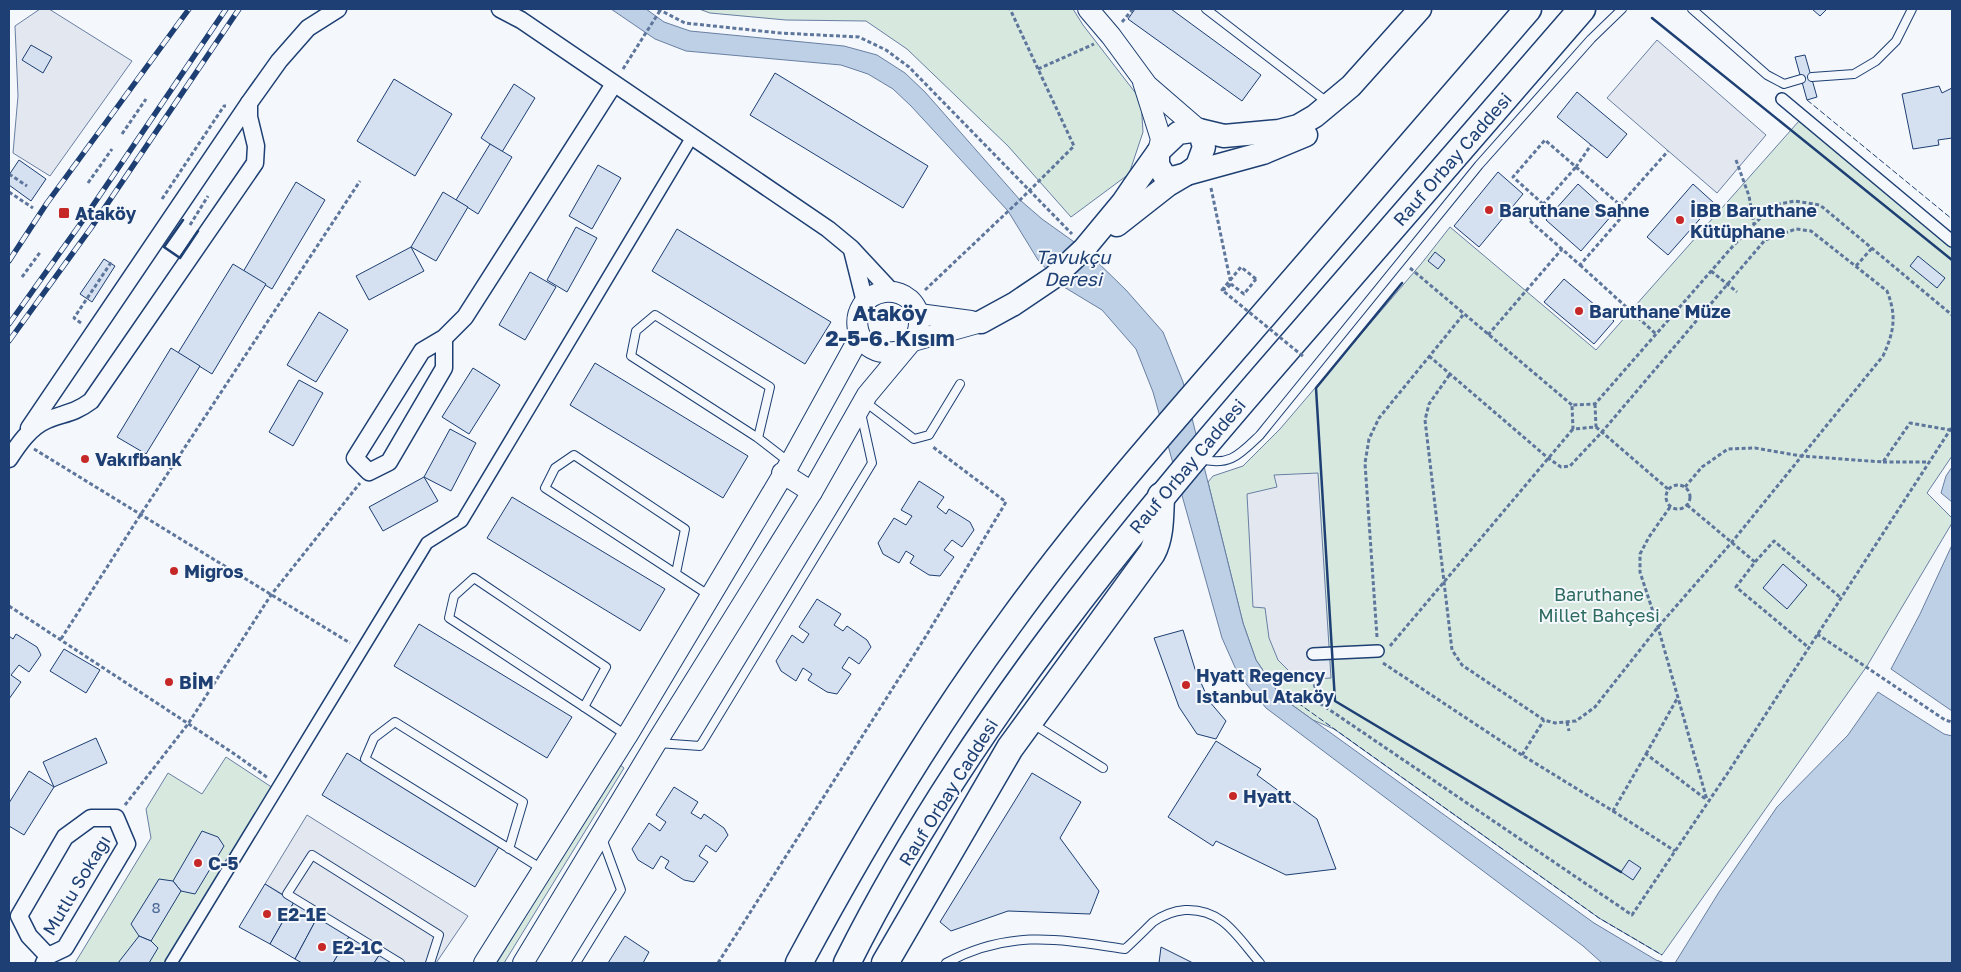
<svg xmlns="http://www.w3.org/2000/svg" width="1961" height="972" font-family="'Golos Text',sans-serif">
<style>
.green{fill:#d7e8df;stroke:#687fa3}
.parking{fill:#e3e8f0;stroke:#687fa3}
.water{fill:#bed0e5;stroke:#687fa3}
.building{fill:#d5e0f0;stroke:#1d3f73}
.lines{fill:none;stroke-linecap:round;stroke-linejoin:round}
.service-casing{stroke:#1d3f73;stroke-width:10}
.pedestrian-casing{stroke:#1d3f73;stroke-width:14}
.minor-casing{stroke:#1d3f73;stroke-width:19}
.tertiary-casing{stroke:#1d3f73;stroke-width:22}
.secondary-casing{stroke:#1d3f73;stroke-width:25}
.trunk-casing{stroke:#1d3f73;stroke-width:29}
.path{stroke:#5e769c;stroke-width:3;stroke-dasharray:4 2.5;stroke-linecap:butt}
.service{stroke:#f4f7fb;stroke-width:8}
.pedestrian{stroke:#f4f7fb;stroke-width:11}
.minor{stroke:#f4f7fb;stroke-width:16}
.tertiary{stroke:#f4f7fb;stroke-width:20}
.secondary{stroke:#f4f7fb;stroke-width:22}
.trunk{stroke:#f4f7fb;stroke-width:26}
.rail-casing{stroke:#1d3f73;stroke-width:5.5}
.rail{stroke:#f4f7fb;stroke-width:4;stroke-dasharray:11;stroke-linecap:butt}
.path-bridge{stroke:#5e769c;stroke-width:3;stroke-dasharray:4 2.5;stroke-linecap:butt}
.fence{stroke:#1d3f73;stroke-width:1;stroke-dasharray:6 2.5;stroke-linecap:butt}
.wall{stroke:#1d3f73;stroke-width:2.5}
.poi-dot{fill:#c62828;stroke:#f4f7fb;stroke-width:2}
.labels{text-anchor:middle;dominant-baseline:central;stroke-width:4;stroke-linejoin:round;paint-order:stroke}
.number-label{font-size:15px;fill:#4b6792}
.street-label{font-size:18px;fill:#1d3f73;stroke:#f4f7fb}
.poi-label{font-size:18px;font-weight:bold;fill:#1d3f73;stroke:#f4f7fb;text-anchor:start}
.park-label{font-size:18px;fill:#2c6c60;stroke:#f4f7fb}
.water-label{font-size:19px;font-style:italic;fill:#1d3f73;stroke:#f4f7fb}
.district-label{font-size:22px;font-weight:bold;fill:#1d3f73;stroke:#f4f7fb}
</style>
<rect width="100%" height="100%" fill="#f4f7fb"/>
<g class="green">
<path d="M699,9H1073L1083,25L1141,100L1143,132L1129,174L1071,217L1008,146L907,49L866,21L786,20L710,13Z"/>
<path d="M1799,121L1952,247V456L1927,493L1952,518V523L1867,666L1662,955L1599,918L1334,729L1313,720L1281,697L1256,660L1243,623L1208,482L1213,476L1243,466L1280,429L1421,264L1450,227L1596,350Z"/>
<path d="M226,757L273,788L166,963H75L151,838L146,809L168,773L202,794Z"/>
<path d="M619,764L624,768L504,963H497Z"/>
</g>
<g class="parking">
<path d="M40,9H49L132,61L50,176L13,153L18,96L15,26Z"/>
<path d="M1657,40L1766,135L1717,193L1607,98Z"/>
<path d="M1318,473L1331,678L1314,679L1302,677L1289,671L1278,660L1269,638L1265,608L1253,607L1247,494L1277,487L1274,475Z"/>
<path d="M307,815L468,916L436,963H399L265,884Z"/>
</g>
<g class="water">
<path d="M611,9H646L664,22L690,31L844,46L877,55L905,73L925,92L1020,200L1042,219L1084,249L1126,290L1163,332L1183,382L1243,623L1256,660L1281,697L1594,923L1656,960L1665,963H1602L1583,946L1266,708L1238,674L1222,638L1153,392L1136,349L1102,310L1064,287L1054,277L1038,260L1008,211L911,106L893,89L868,74L841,65L686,51L655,39Z"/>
<path d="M1952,467V502L1941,493L1946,476Z"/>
<path d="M1952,545V711L1891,669L1920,614Z"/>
<path d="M1878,692L1944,734L1952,736V963H1675L1719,892L1777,807L1848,735Z"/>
</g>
<g class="building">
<path d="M1135,9H1171L1261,75L1242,101L1128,19Z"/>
<path d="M1812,9H1827L1820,16Z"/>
<path d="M31,45L52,57L43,73L22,60Z"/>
<path d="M1805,55L1817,97L1807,100L1795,57Z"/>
<path d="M775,73L928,166L903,208L750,115Z"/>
<path d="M394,79L452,114L415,176L357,141Z"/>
<path d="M514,84L535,98L502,152L481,138Z"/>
<path d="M1939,86L1942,93L1952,88V138L1938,140L1939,145L1913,149L1902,94Z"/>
<path d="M1577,92L1627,134L1607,158L1557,117Z"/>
<path d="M490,144L512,157L478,214L456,200Z"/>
<path d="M19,160L46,179L31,201L9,185V175Z"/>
<path d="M598,165L621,178L592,229L569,216Z"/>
<path d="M1498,172L1523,194L1479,247L1454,226Z"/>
<path d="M296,182L325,200L272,289L243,272Z"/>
<path d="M1578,184L1612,215L1581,251L1546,220Z"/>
<path d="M1693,184L1714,203L1668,255L1647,237Z"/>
<path d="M443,192L468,207L436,261L411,247Z"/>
<path d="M576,227L597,238L567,292L547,280Z"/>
<path d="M677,229L831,322L805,364L652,271Z"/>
<path d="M411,247L424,271L369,300L356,276Z"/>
<path d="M1435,252L1445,260L1438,269L1428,261Z"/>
<path d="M1918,256L1945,278L1937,288L1910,266Z"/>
<path d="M104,259L115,266L92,302L80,294Z"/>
<path d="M233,264L266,284L212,374L178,353Z"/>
<path d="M530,272L556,287L525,340L499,325Z"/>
<path d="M1564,279L1614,321L1594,344L1544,302Z"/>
<path d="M319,312L348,330L316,382L287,365Z"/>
<path d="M171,348L200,366L146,454L117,437Z"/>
<path d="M595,363L748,456L723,498L570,405Z"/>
<path d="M473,368L500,385L469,434L442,417Z"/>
<path d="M299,380L323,393L293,446L269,432Z"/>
<path d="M450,429L476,443L451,491L424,477Z"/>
<path d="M424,477L438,501L383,531L369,507Z"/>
<path d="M919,481L944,497L937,507L946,514L949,509L970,522L974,530L962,547L952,540L944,550L954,557L940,576L929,575L910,563L914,556L906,551L899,563L883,554L878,543L894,518L906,525L912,516L901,510Z"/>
<path d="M512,497L665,589L640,631L487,538Z"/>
<path d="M1783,564L1807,585L1787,609L1763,588Z"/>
<path d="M817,599L841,614L834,625L843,631L847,626L867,640L871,647L859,664L849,657L842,668L851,674L837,694L827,692L808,680L812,674L803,668L796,681L781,671L776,661L792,635L803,643L809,634L799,627Z"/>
<path d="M419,624L572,717L547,758L394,666Z"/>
<path d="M1183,630L1195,669L1209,701L1226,721L1216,739L1197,734L1179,707L1154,638Z"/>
<path d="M16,634L37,647L41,655L29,672L19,665L11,675L21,682L9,699V636L13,639Z"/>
<path d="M64,649L100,670L86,693L50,671Z"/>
<path d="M96,738L107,763L54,787L43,762Z"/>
<path d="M1216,741L1261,769L1257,775L1317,819L1336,869L1286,875L1216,841L1213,846L1168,817Z"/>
<path d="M347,753L500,845L475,887L322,795Z"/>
<path d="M29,771L54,787L24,835L9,826V803Z"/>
<path d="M1032,773L1081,802L1060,838L1099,891L1090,914L1008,911L951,931L940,922Z"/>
<path d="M674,787L698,802L691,813L701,819L704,814L724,828L728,835L716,852L706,845L699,856L708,862L694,882L684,880L665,868L669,861L661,856L653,869L638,860L632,849L649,823L660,831L666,822L656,815Z"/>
<path d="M202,831L218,837L224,846L195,894L181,891L173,881Z"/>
<path d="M1629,860L1641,868L1633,880L1621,872Z"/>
<path d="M159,879L173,881L181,891L151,941L139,936L131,924Z"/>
<path d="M265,884L294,902L270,944L239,927Z"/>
<path d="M294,902L318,916L295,959L270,944Z"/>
<path d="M318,916L350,935L333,963H302L295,959Z"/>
<path d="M350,935L380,954L374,963H333Z"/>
<path d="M139,936L151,941L158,948L149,963H118Z"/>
<path d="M625,936L649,952L643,963H608Z"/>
<path d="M1161,947L1193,963H1159Z"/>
<path d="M380,954L396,963H374Z"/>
</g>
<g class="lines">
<defs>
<g id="service">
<path d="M1206,9L1327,102"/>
<path d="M1692,9L1767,75L1784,84L1801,79"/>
<path d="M1812,77L1854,74L1876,61L1896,41L1912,9"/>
<path d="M864,401L914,439L929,435L960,384"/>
<path d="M758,438L770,387L655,315L636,331L631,356L758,438L789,462"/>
<path d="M1200,459C1230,467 1240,454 1260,435L1479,165L1591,39L1622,9"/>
<path d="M676,573L685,529L574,455L555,468L545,488L710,596"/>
<path d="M474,578L606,667L584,707L449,618L454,596Z"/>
<path d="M584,707L626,735"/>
<path d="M1033,724L1103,768"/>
<path d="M658,743L700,746L872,463L861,413"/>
<path d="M509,849L523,802L395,722L374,738L365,759L542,869"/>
<path d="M400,963L287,894L312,855L439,935L430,963"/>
<path d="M576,963L621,890L602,838"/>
<path d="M946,963C1009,929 1059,939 1125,949C1135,940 1144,931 1153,922C1163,915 1173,911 1185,910C1223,908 1238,938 1260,963"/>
</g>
<g id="pedestrian">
<path d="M1782,99L1952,241"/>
<path d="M1313,654L1378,651"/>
<path d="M171,963L427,543L462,521L692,137"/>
</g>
<g id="minor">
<path d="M500,9L521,20L828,229L851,248L891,291"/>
<path d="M852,250L865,302"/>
<path d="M444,338V368L389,462L369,472L355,458L422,351L444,338L465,317L614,84"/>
<path d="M29,428L249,103"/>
<path d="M9,459C18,445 30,427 47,420C65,413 75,413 91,401L255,163L256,146L249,117V103L279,61L308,28L338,9"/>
<path d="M44,963L48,956L65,948L127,844L116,818H91L65,837L19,916L29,936L48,956"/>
</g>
<g id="tertiary">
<path d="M1088,9L1111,36L1147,85L1199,130"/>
<path d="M1143,82L1161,139L1158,152"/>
<path d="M919,314L971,321"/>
<path d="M913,341L981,322"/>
<path d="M782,473L812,492"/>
<path d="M484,963L627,736L790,463L860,336"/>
<path d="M523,963L656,743L812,492L867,395L917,335C921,321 920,309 909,299C902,293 893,291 884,292C843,298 849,366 904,350"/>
</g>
<g id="secondary">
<path d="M1158,152V165L1164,175L1172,178L1263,153L1306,135"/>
<path d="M1117,225L1168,185L1185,175L1197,166L1204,147L1199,130"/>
<path d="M981,322L1014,304L1054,277L1084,249L1123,202L1138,180L1158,152L1178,133L1199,130L1224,136L1279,131L1298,126L1315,116L1351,86L1420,9"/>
</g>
<g id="trunk">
<path d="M799,963C862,846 930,731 1009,624C1081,524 1162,432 1243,339C1338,229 1433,119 1528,9"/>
<path d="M847,963C964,729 1133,526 1304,330C1397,223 1489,116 1582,9"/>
<path d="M885,963L1010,748L1152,553C1161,536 1160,516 1161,496"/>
</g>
</defs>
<use href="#service" class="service-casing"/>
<use href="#pedestrian" class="pedestrian-casing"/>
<use href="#minor" class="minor-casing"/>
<use href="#tertiary" class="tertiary-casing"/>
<use href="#secondary" class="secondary-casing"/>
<use href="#trunk" class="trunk-casing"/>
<g class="path">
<path d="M658,9L685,23L780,33L859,37L886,50L909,67L1072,234"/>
<path d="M1122,22L1133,9"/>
<path d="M623,69L661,9"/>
<path d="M1038,69L1094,44"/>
<path d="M122,134L146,99"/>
<path d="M1736,160L1749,196L1754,224"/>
<path d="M1576,167L1627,211L1580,265L1529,220Z"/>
<path d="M9,174L27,186"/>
<path d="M88,183L112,149"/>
<path d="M1211,188L1231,284L1244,294L1256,279"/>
<path d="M9,192L33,208"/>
<path d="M162,199L224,106H226"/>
<path d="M1543,204L1513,177L1545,140L1576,167L1591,145"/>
<path d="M1620,205L1668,151"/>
<path d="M190,225L208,196"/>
<path d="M1580,265L1656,334"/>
<path d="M1856,266L1873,247"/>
<path d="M1410,268L1572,405"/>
<path d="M1711,271L1737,292"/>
<path d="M22,277L41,251"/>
<path d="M925,290L1020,200L1074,146L1010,9"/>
<path d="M1222,290L1227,288L1231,284"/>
<path d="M81,323L74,318L112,261"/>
<path d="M1488,335L1562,249"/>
<path d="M1429,356L1548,458L1561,467L1570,466L1602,432L1765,240L1796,229L1811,231L1887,291C1897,316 1894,332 1883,356L1732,542L1658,627L1595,707L1576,721L1555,723L1544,720L1462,665L1452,650L1425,420L1429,404L1450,374"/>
<path d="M1595,404L1596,427L1573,429L1572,405L1595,404L1733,246L1773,205L1795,201L1820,205L1952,315"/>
<path d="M1596,427L1668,489"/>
<path d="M34,449L350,643"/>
<path d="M1883,462H1928"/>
<circle cx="1678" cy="497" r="12"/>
<path d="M1685,487L1702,467L1728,449L1755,448L1801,456L1883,462L1910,423L1950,430"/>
<path d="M1687,505L1755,562L1736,587L1808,647"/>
<path d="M1670,507L1649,537L1640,554V572L1658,627L1707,800"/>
<path d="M1755,562L1774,541L1841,598"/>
<path d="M9,606L236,755L268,778"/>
<path d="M1817,634L1945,720L1952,722"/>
<path d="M1377,637L1365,463L1369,439L1379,418L1463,315"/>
<path d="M61,639L141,514L360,181"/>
<path d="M1390,646L1573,429"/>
<path d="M1383,663L1522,755L1613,811L1646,754L1707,800"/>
<path d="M1312,678L1321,704L1632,915L1727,774L1952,427"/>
<path d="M1567,722L1569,731"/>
<path d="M1646,754L1678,697"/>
<path d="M1522,755L1544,720"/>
<path d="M125,805L188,724L271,595L360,483"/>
<path d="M1613,811L1675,851"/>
<path d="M718,963L926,636L1006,502L933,447"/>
</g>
<use href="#service" class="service"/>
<use href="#pedestrian" class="pedestrian"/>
<use href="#minor" class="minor"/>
<use href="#tertiary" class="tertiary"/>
<use href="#secondary" class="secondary"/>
<use href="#trunk" class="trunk"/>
<defs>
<g id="rail">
<path d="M9,261L47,203L189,9"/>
<path d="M9,324L81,223L226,9"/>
<path d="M9,341L91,228L239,9"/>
</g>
</defs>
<use href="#rail" class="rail-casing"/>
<use href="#rail" class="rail"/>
<path class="path-bridge" d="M1256,279L1241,267L1222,290L1304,357"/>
<g class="fence">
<path d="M1807,100L1952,219"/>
<path d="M1284,693L1599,918L1662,955"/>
</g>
<g class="wall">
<path d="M1652,18L1952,260"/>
<path d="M183,220L164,247L180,258L198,231"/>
<path d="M1402,283L1316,388L1335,701L1621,872"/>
</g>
</g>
<g class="poi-dot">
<circle cx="1489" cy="210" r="5"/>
<rect x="58" y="207" width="12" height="12" rx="2.5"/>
<circle cx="1680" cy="220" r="5"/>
<circle cx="1579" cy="311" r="5"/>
<circle cx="85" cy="459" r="5"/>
<circle cx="174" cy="571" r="5"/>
<circle cx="169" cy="682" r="5"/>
<circle cx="1186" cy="685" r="5"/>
<circle cx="1233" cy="796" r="5"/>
<circle cx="198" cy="863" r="5"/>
<circle cx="267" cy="914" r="5"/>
<circle cx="322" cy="947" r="5"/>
</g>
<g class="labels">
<g class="number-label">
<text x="156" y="907">8</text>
</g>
<g class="street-label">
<text transform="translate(1452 159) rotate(-49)">Rauf Orbay Caddesi</text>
<text transform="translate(1187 466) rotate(-50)">Rauf Orbay Caddesi</text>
<text transform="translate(948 792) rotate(-58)">Rauf Orbay Caddesi</text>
<text transform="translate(76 885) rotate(-59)">Mutlu Sokağı</text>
</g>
<g class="poi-label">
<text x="1499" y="210">Baruthane Sahne</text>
<text x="1690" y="210">İBB Baruthane<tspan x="1690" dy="21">Kütüphane</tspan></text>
<text x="75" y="213">Ataköy</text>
<text x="1589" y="311">Baruthane Müze</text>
<text x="95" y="459">Vakıfbank</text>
<text x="184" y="571">Migros</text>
<text x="1196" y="675">Hyatt Regency<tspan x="1196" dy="21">Istanbul Ataköy</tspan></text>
<text x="179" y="682">BİM</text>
<text x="1243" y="796">Hyatt</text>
<text x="208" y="863">C-5</text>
<text x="277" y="914">E2-1E</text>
<text x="332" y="947">E2-1C</text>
</g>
<g class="park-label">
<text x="1599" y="594">Baruthane<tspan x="1599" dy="21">Millet Bahçesi</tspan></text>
</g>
<g class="water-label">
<text x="1073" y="256">Tavukçu<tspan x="1073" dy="22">Deresi</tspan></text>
</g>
<g class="district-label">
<text x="890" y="312">Ataköy<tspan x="890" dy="25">2-5-6. Kısım</tspan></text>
</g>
</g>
<rect width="1961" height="972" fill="none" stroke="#1d3f73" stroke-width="20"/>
</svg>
